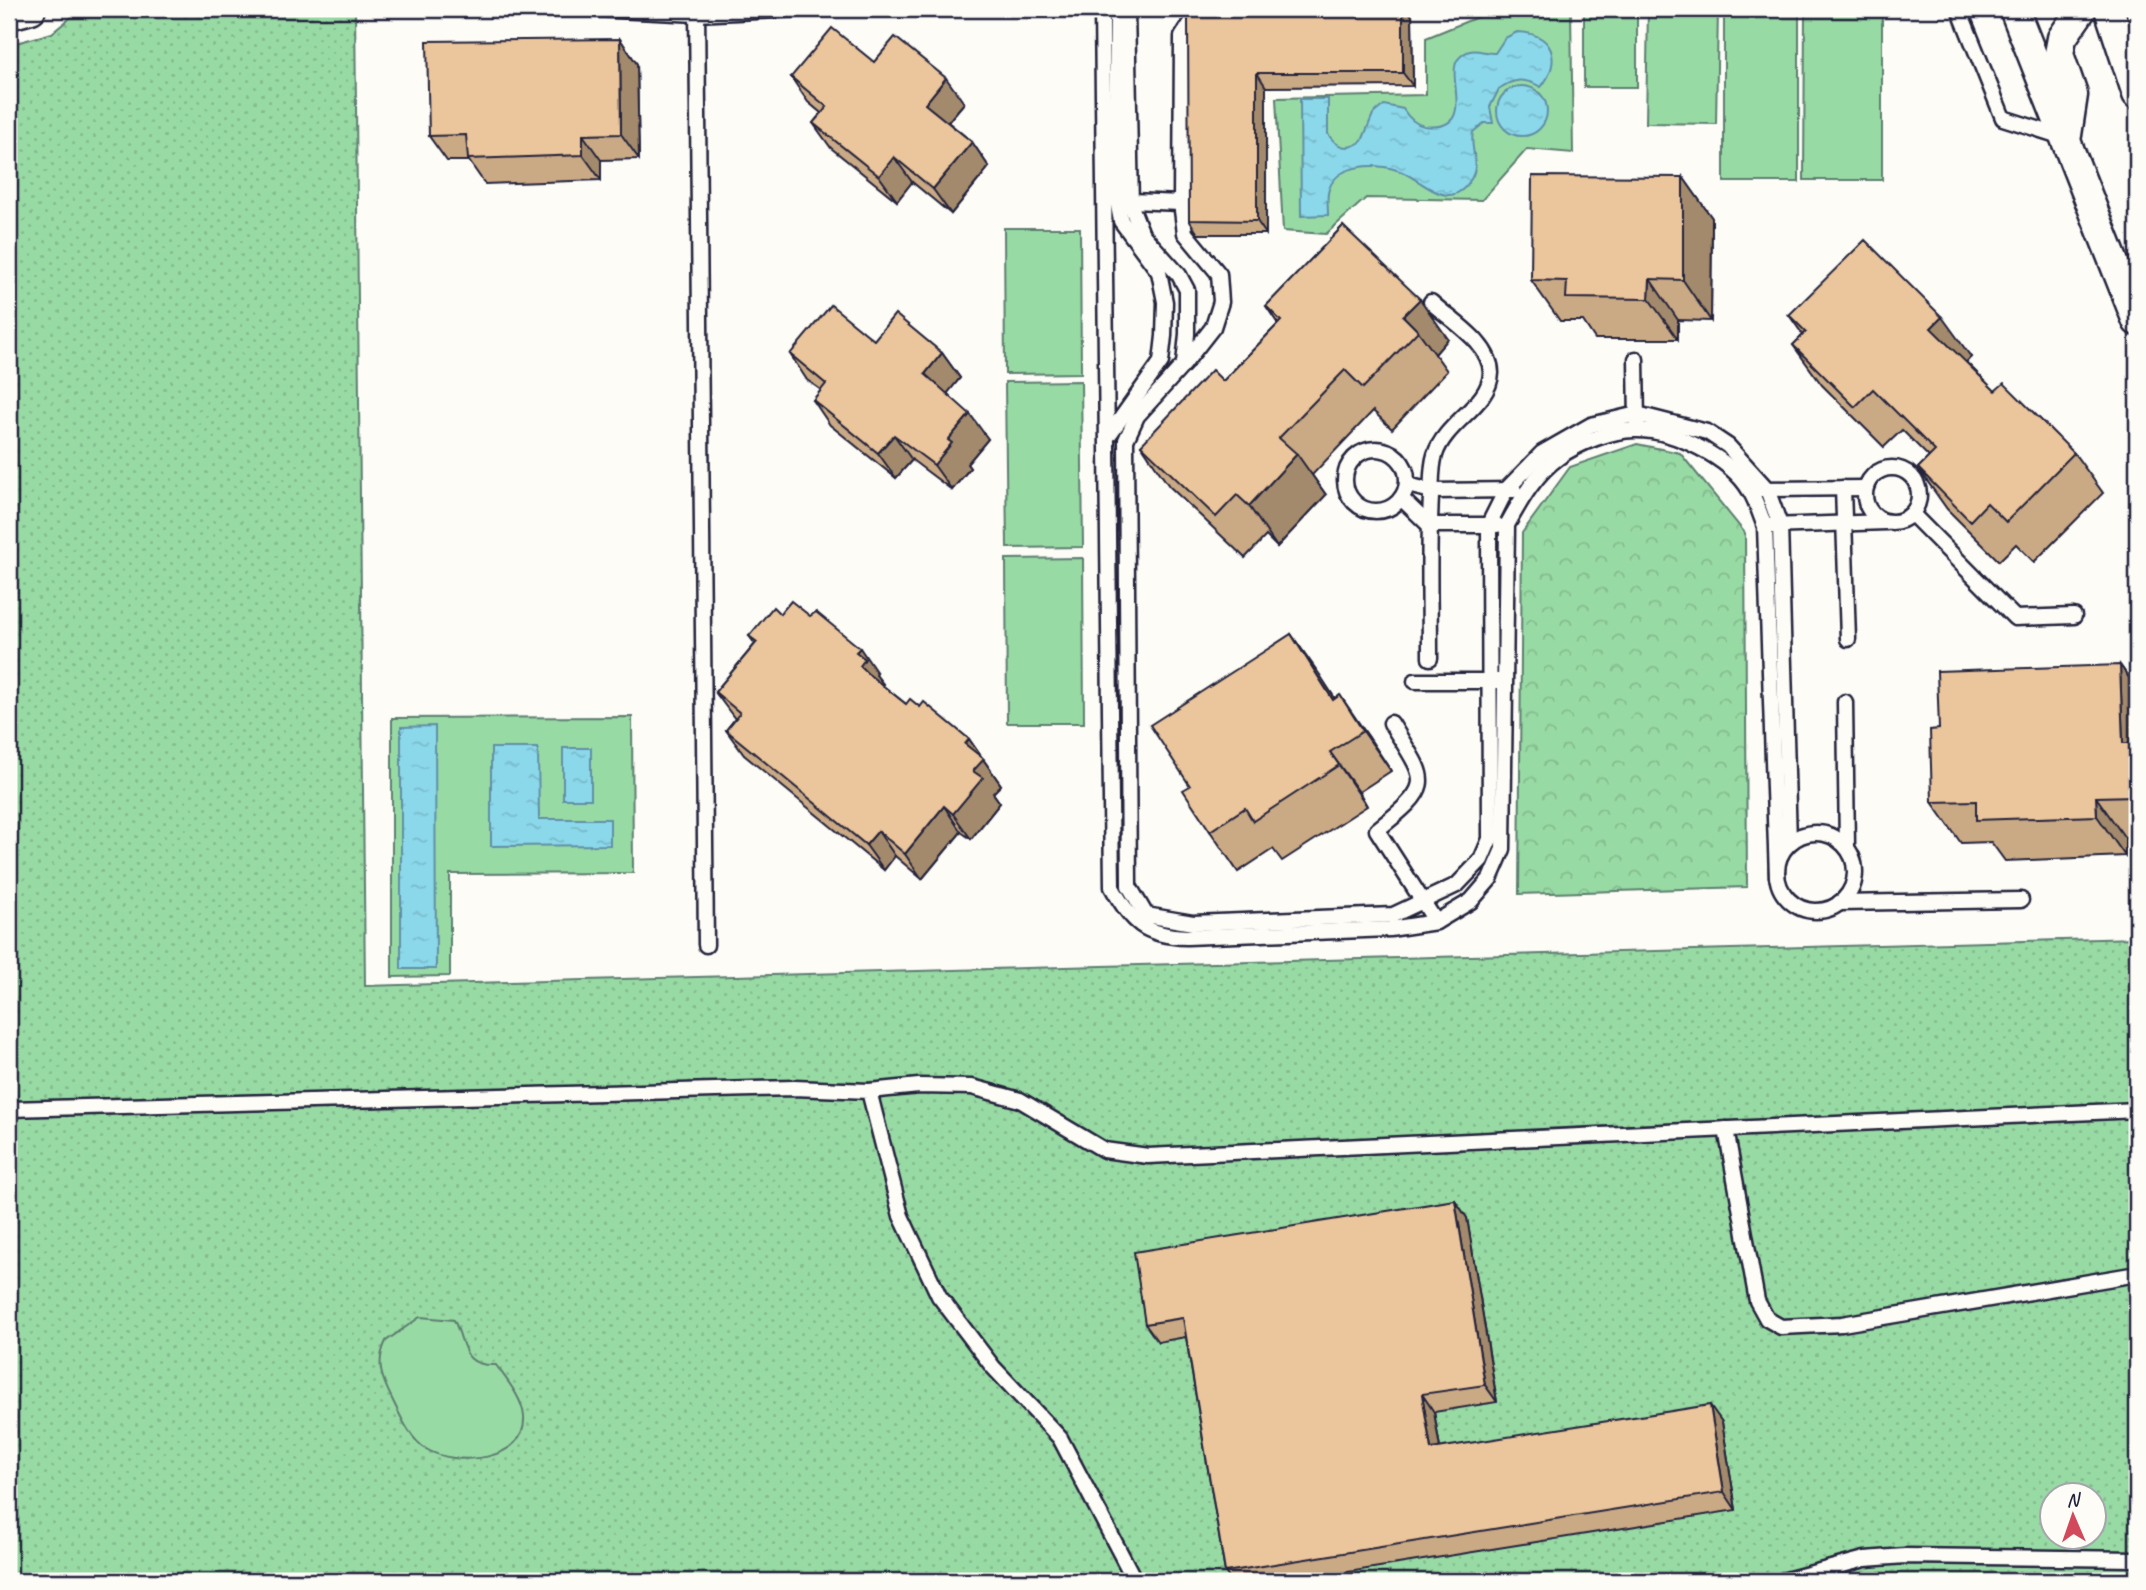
<svg xmlns="http://www.w3.org/2000/svg" width="2146" height="1590" font-family="Caveat,sans-serif">
<style>
.grass{fill:url(#grass-dots);stroke:#5d7e70;stroke-width:2;fill-rule:evenodd}
.park{fill:url(#park-crowns);stroke:#5d7e70;stroke-width:2}
.pitch{fill:#98daa4;stroke:#5d7e70;stroke-width:2}
.water{fill:url(#water-ripples);stroke:#618fa5;stroke-width:2}
.lines{fill:none;stroke-linecap:round;stroke-linejoin:round}
.lane-casing{stroke:#22223b;stroke-width:19}
.street-casing{stroke:#22223b;stroke-width:33}
.lane{stroke:#fdfcf7;stroke-width:14}
.street{stroke:#fdfcf7;stroke-width:28}
.wall{fill:#caa985;stroke:#22223b;stroke-width:2}
.shaded-wall{fill:#a48a6c;stroke:#22223b;stroke-width:2}
.building{fill:#ebc59b;stroke:#22223b;stroke-width:2}
</style>
<defs>
<pattern id="grass-dots" width="8" height="8" patternUnits="userSpaceOnUse" patternTransform="scale(1.75)"><rect width="8" height="8" fill="#98daa4"/><path d="M2 2h.1M6 6h.1" fill="none" stroke="#83bb8e" stroke-width="1.8" stroke-linecap="round"/></pattern>
<pattern id="park-crowns" width="20" height="18" patternUnits="userSpaceOnUse" patternTransform="scale(1.75)"><rect width="20" height="18" fill="#98daa4"/><path d="M2 6a3 3 0 1 1 6 0M12 15a3 3 0 1 1 6 0" fill="none" stroke="#83bb8e"/></pattern>
<pattern id="water-ripples" width="26" height="14" patternUnits="userSpaceOnUse" patternTransform="scale(1.75)"><rect width="26" height="14" fill="#8bd8eb"/><path d="M2 4q2-2 4 0t4 0M15 11q2-2 4 0t4 0" fill="none" stroke="#78b9ca"/></pattern>
</defs>
<rect width="100%" height="100%" fill="#fdfcf7"/>
<filter id="ink" filterUnits="userSpaceOnUse"><feTurbulence type="fractalNoise" baseFrequency=".0143" numOctaves="2"/><feDisplacementMap in="SourceGraphic" scale="14" xChannelSelector="R" yChannelSelector="G"/><feConvolveMatrix kernelMatrix="1 2 1 2 8 2 1 2 1" color-interpolation-filters="sRGB"/></filter>
<g filter="url(#ink)">
<path class="grass" d="M81,9H355L365,986L2137,938V1581H9V45L52,33ZM2052,1496H2094V1538H2052Z"/>
<path class="park" d="M1637,444L1680,453L1745,533L1747,887L1519,894L1522,533L1570,467Z"/>
<g class="pitch">
<path d="M1497,9H1571L1573,153L1527,149L1482,200L1366,198L1326,234L1283,231L1276,98L1426,95V38Z"/>
<rect x="1584" y="9" width="53" height="78"/>
<path d="M1648,9H1718L1716,124L1646,123Z"/>
<path d="M1805,13H1882V180H1804Z"/>
<rect x="1724" y="14" width="75" height="168"/>
<path d="M1004,228H1080L1081,373L1005,374Z"/>
<path d="M1081,381L1083,547L1007,548L1005,382Z"/>
<path d="M1083,558L1084,723H1007L1006,559Z"/>
<path d="M632,717L633,873L450,874V976L392,977V718Z"/>
<path d="M420,1317L454,1320C466,1345 461,1367 496,1365C506,1379 523,1399 524,1417C527,1462 455,1467 426,1449C410,1439 401,1417 393,1401C382,1379 375,1364 386,1341Z"/>
</g>
<g class="water">
<path d="M1517,32C1553,33 1563,60 1541,87C1525,78 1514,78 1499,89L1490,107L1493,123H1484L1473,132C1469,149 1481,163 1471,179C1450,214 1425,182 1402,172C1380,162 1334,162 1328,193C1327,200 1328,208 1328,215L1301,216L1300,99H1328V134C1337,148 1348,151 1362,141L1373,114L1384,105L1403,109C1408,117 1414,124 1424,126C1480,133 1443,74 1459,58C1471,45 1481,53 1495,53L1505,38Z"/>
<circle cx="1522" cy="111" r="25"/>
<path d="M435,726L436,969H401V727Z"/>
<path d="M491,748H538L539,819H610V845L491,846Z"/>
<rect x="563" y="748" width="28" height="51"/>
</g>
<g class="lines">
<defs>
<g id="lane">
<path d="M595,9L697,14L798,9"/>
<path d="M697,9L706,945"/>
<path d="M1102,9L1112,887C1131,922 1145,936 1187,937L1390,929L1436,922L1471,901L1490,879L1503,849L1507,525C1521,500 1535,474 1559,457C1578,443 1612,430 1635,430C1673,429 1731,458 1750,491C1757,502 1760,515 1765,526L1777,877"/>
<path d="M1127,9L1131,206L1142,234L1179,275L1187,290V334L1184,364L1137,416L1126,440L1129,886L1146,915L1193,923L1393,915L1457,885L1481,860L1490,839L1489,524L1506,490L1542,453L1591,425L1637,414L1707,432L1728,446L1767,489L1780,525L1789,842"/>
<path d="M1959,9L2003,118L2066,138"/>
<path d="M1131,201L1181,203"/>
<path d="M1636,359L1637,424"/>
<path d="M1184,364L1213,327L1221,302L1219,274L1185,233L1181,203L1182,37L1200,9"/>
<path d="M1109,435L1161,362L1164,336L1165,302L1159,272L1121,221L1117,200V9"/>
<circle cx="1376" cy="480" r="31"/>
<circle cx="1892" cy="495" r="27"/>
<path d="M1407,485L1432,491L1514,490"/>
<path d="M1843,488L1848,639"/>
<path d="M1758,489L1865,488"/>
<path d="M1401,498L1429,525H1497"/>
<path d="M1912,514L2015,618L2074,616"/>
<path d="M1770,526L1886,522"/>
<path d="M1430,658C1430,604 1428,551 1431,497C1432,484 1431,467 1435,455C1445,422 1490,405 1491,373C1491,343 1451,321 1431,302"/>
<path d="M1415,681H1498"/>
<path d="M1845,702L1847,847"/>
<path d="M1391,723C1427,782 1437,783 1377,830L1436,922"/>
<circle cx="1816" cy="872" r="39"/>
<path d="M1839,903L2021,900"/>
<path d="M869,1091L919,1086L972,1087L1020,1100L1104,1150L1148,1156L2137,1110"/>
<path d="M9,1109L794,1088L869,1091L901,1216L939,1296L993,1367L1060,1438L1135,1581"/>
<path d="M1726,1129L1757,1301L1767,1319L1781,1327L1842,1324L2137,1274"/>
<path d="M1782,1581L1865,1559L1905,1556L2137,1559"/>
</g>
<g id="street">
<path d="M2014,9L2137,321"/>
<path d="M2109,9L2137,94"/>
<path d="M9,15L31,9"/>
<path d="M2067,135L2073,95L2059,54L2062,38L2082,9"/>
</g>
</defs>
<use href="#lane" class="lane-casing"/>
<use href="#street" class="street-casing"/>
<use href="#lane" class="lane"/>
<use href="#street" class="street"/>
</g>
<g class="wall">
<path d="M1196,9H1407L1412,16L1413,86L1266,87V234H1198L1189,220Z"/>
<path d="M620,39L637,64L639,159L601,160V180L485,184L469,161H447L429,136Z"/>
<path d="M874,62L964,103L948,122L972,142L989,167L951,214L912,182L897,201L831,148L813,123L821,113L808,102L791,77Z"/>
<path d="M1683,177L1712,218L1711,321L1678,320V339H1595L1583,321H1560L1531,280Z"/>
<path d="M1343,226L1448,339L1435,354L1447,371L1392,429L1373,411L1312,475L1326,495L1277,547L1266,536L1245,558L1169,486L1141,445L1223,381L1278,324L1266,306Z"/>
<path d="M1789,315L1971,357L1966,362L1995,391L2074,453L2103,493L2034,562L2016,544L1999,561L1947,509L1918,468L1929,457L1902,430L1884,447L1822,385L1793,345L1803,335Z"/>
<path d="M874,340L942,353L960,378L947,393L988,439L967,464L970,468L952,490L912,460L896,478L830,425L813,400L821,390L807,380L790,354Z"/>
<path d="M780,614L877,673L876,675L883,684L882,685L906,704L920,707L969,739L1001,785L993,793L1000,803L971,839L961,832L922,879L895,856L884,870L744,755L726,730L735,719L715,692L755,644L749,636Z"/>
<path d="M1291,634L1335,698L1368,736L1391,771L1359,792L1367,806L1282,861L1273,849L1238,872L1210,831L1190,786Z"/>
<path d="M2120,665L2137,689V837L2125,838V856L2005,861L1991,842L1961,843L1932,802L1939,729Z"/>
<path d="M1455,1200L1467,1218L1497,1402L1434,1412L1440,1448L1722,1422L1736,1510L1292,1581H1231L1225,1572L1186,1337L1158,1342L1145,1324Z"/>
</g>
<g class="shaded-wall">
<path d="M1403,9H1407L1412,16L1413,86L1403,73Z"/>
<path d="M620,39L637,64L639,159L621,134Z"/>
<path d="M1257,73L1266,87V234L1257,221Z"/>
<path d="M946,78L964,103L942,129L925,104Z"/>
<path d="M583,135L601,160V180L583,155Z"/>
<path d="M972,142L989,167L951,214L933,189Z"/>
<path d="M894,157L912,182L897,201L879,176Z"/>
<path d="M1683,177L1712,218L1711,321L1683,280Z"/>
<path d="M1650,279L1678,320V339L1649,299Z"/>
<path d="M1420,299L1448,339L1435,354L1418,331L1403,316Z"/>
<path d="M1942,317L1971,357L1960,369L1931,328Z"/>
<path d="M942,353L960,378L943,399L925,374Z"/>
<path d="M970,414L988,439L967,464L970,468L952,490L934,465L948,440Z"/>
<path d="M894,435L912,460L896,478L878,453Z"/>
<path d="M1297,454L1326,495L1277,547L1249,506Z"/>
<path d="M1291,634L1320,675L1357,734L1333,700Z"/>
<path d="M860,648L877,673L876,675L883,684L878,691L860,666L856,652Z"/>
<path d="M2120,665L2137,689V799L2135,796L2123,743Z"/>
<path d="M1340,695L1368,736L1391,771L1363,731Z"/>
<path d="M969,739L1001,785L993,793L1000,803L971,839L953,814L973,771L965,744Z"/>
<path d="M1330,752L1359,792L1367,806L1339,765Z"/>
<path d="M2096,797L2125,838V856L2097,816Z"/>
<path d="M944,806L961,832L922,879L905,854Z"/>
<path d="M878,831L895,856L884,870L866,845Z"/>
<path d="M1455,1200L1467,1218L1497,1402L1485,1385Z"/>
<path d="M1422,1394L1434,1412L1443,1467L1431,1449Z"/>
<path d="M1710,1405L1722,1422L1736,1510L1724,1492Z"/>
</g>
<g class="building">
<path d="M1196,9H1403V73H1257V221L1189,220L1188,18Z"/>
<path d="M832,28L874,62L895,37L946,78L925,104L972,142L933,189L894,157L879,176L813,123L827,107L791,77Z"/>
<path d="M620,39L621,134L583,135V155L468,159L466,135L429,136L427,41Z"/>
<path d="M1532,176L1683,177V280L1650,279L1649,299L1566,298L1567,281L1531,280Z"/>
<path d="M1343,226L1420,299L1403,316L1418,331L1363,388L1345,370L1279,438L1297,454L1249,506L1237,495L1216,517L1141,445L1212,370L1223,381L1281,321L1266,306Z"/>
<path d="M1865,240L1942,317L1931,328L1995,391L2004,383L2074,453L2006,522L1987,503L1970,521L1918,468L1935,451L1873,389L1855,407L1793,345L1806,332L1789,315Z"/>
<path d="M831,305L874,340L895,314L942,353L925,374L970,414L948,440L952,443L934,465L894,435L878,453L813,400L826,384L790,354Z"/>
<path d="M791,601L810,616L816,612L860,648L856,652L865,659L860,666L867,673L906,704L910,699L920,707L924,702L969,739L965,744L984,759L973,771L983,778L953,814L944,806L905,854L878,831L866,845L726,730L740,713L715,692L757,642L749,636L773,607L780,614Z"/>
<path d="M1291,634L1333,700L1340,695L1363,731L1330,752L1339,765L1253,821L1245,808L1210,831L1183,790L1190,786L1150,725Z"/>
<path d="M2120,665L2123,743H2133L2135,796L2096,797L2097,816L1976,820V801L1932,802L1930,730L1939,729L1937,671Z"/>
<path d="M1455,1200L1485,1385L1422,1394L1431,1449L1710,1405L1724,1492L1225,1572L1183,1318L1145,1324L1134,1252Z"/>
</g>
</g>
<rect width="2146" height="1590" fill="none" stroke="#fdfcf7" stroke-width="35"/>
<rect x="18" y="18" width="2111" height="1555" fill="none" stroke="#22223b" stroke-width="2.5" filter="url(#ink)"/>
<g transform="translate(2073 1516) rotate(358)"><circle r="33" fill="#fdfcf7" stroke="#a5a5ac" stroke-width="2"/>
<path d="M0-5L12 26L0 18L-12 26Z" fill="#d1495b"/>
<text y="-10" font-size="19" font-weight="bold" text-anchor="middle" fill="#22223b">N</text>
</g>
</svg>
